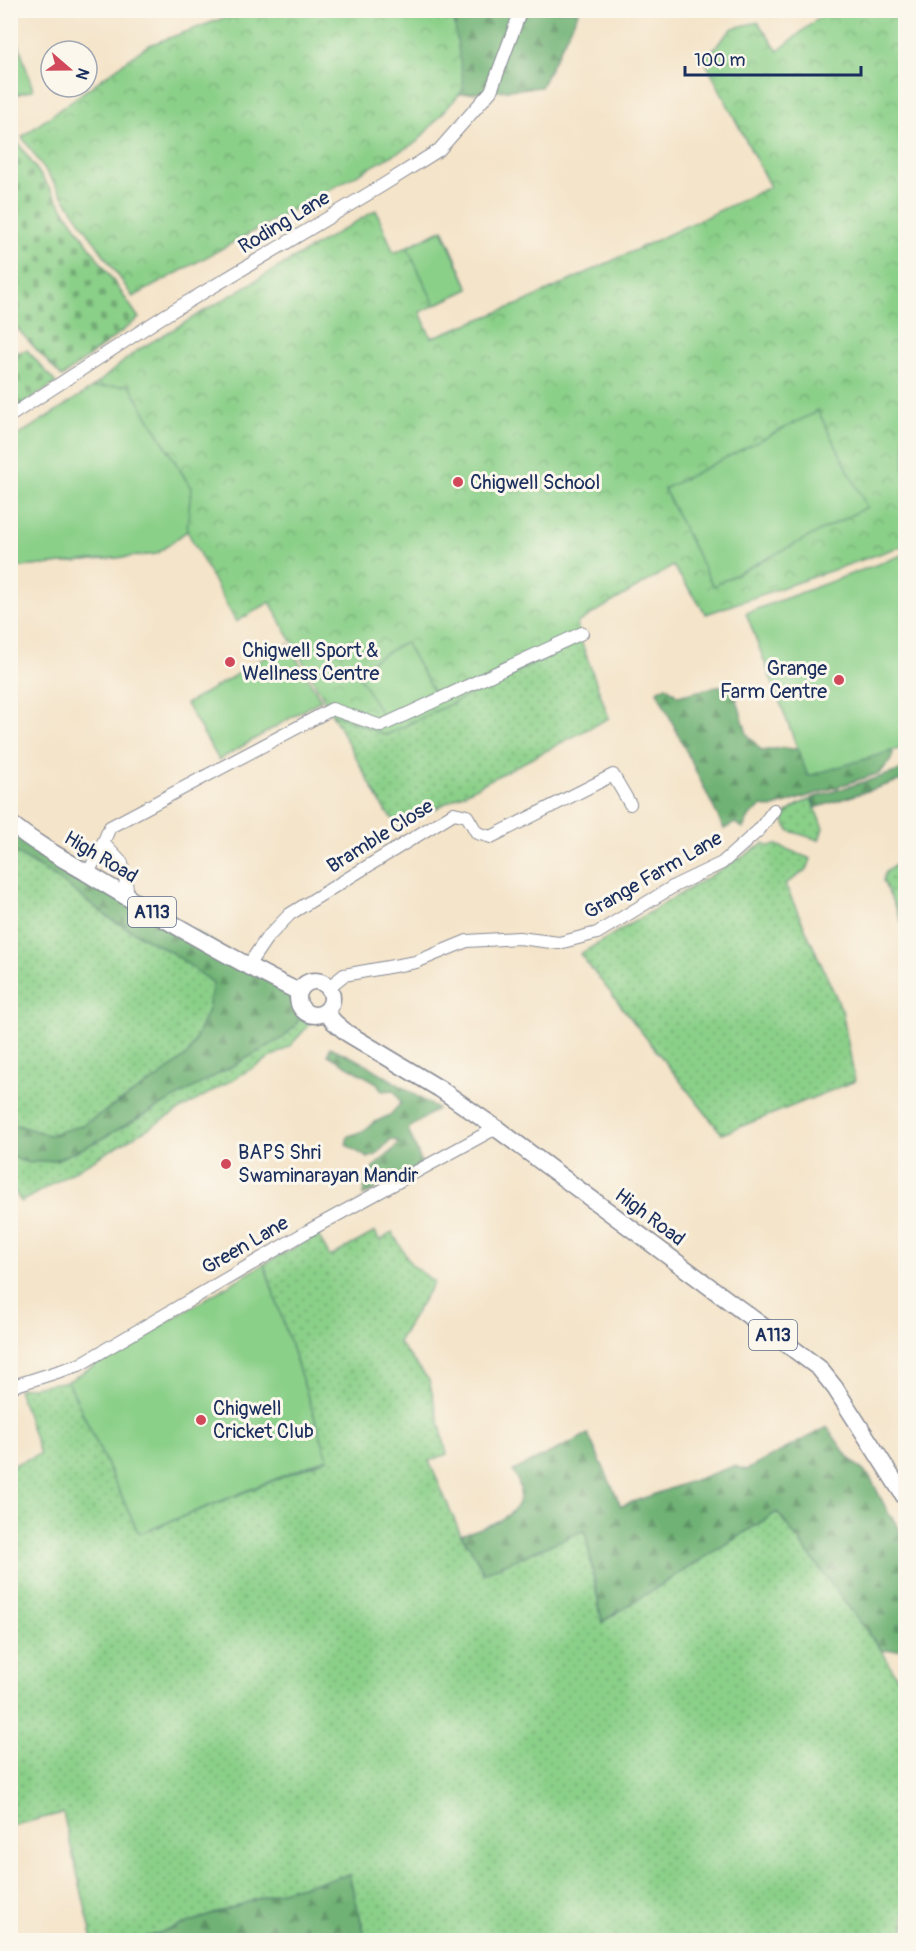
<svg xmlns="http://www.w3.org/2000/svg" width="916" height="1951" font-family="Pangolin,sans-serif">
<style>
.grass{fill:url(#grass-dots);stroke:#538074;stroke-width:1.5}
.forest{fill:url(#forest-firs);stroke:#46706a;stroke-width:1.5}
.cemetery{fill:url(#cemetery-stones);stroke:#538074;stroke-width:1.5}
.park{fill:url(#park-crowns);stroke:#538074;stroke-width:1.5}
.pitch{fill:#8bd089;stroke:#538074;stroke-width:1.5}
.lines{fill:none;stroke-linecap:round;stroke-linejoin:round}
.minor-casing{stroke:#888a94;stroke-width:14}
.major-casing{stroke:#888a94;stroke-width:19}
.minor{stroke:#fff;stroke-width:12}
.major{stroke:#fff;stroke-width:16}
.poi-dot{fill:#d1495b;stroke:#fbf7ec;stroke-width:2}
.labels{text-anchor:middle;dominant-baseline:central;stroke-width:6;stroke-linejoin:round;paint-order:stroke}
.shield{fill:#fbf7ec;stroke:#5e6b89;stroke-width:1.5}
.shield-label{font-size:18px;font-weight:bold;fill:#1b2f5e}
.street-label{font-size:20px;fill:#1b2f5e;stroke:#fbf7ec}
.poi-label{font-size:20px;fill:#1b2f5e;stroke:#fbf7ec;text-anchor:start}
</style>
<defs>
<pattern id="grass-dots" width="8" height="8" patternUnits="userSpaceOnUse" patternTransform="scale(1.5)"><rect width="8" height="8" fill="#8bd089"/><path d="M2 2h.1M6 6h.1" fill="none" stroke="#71a973" stroke-width="1.8" stroke-linecap="round"/></pattern>
<pattern id="forest-firs" width="22" height="20" patternUnits="userSpaceOnUse" patternTransform="scale(1.5)"><rect width="22" height="20" fill="#70b275"/><path d="M5 1l3.5 6h-7zM16 11l3.5 6h-7z" fill="#5b9163"/></pattern>
<pattern id="cemetery-stones" width="16" height="16" patternUnits="userSpaceOnUse" patternTransform="scale(1.5)"><rect width="16" height="16" fill="#8bd089"/><path d="M2 7V4a2 2 0 0 1 4 0v3zM10 15v-3a2 2 0 0 1 4 0v3z" fill="#71a973"/></pattern>
<pattern id="park-crowns" width="20" height="18" patternUnits="userSpaceOnUse" patternTransform="scale(1.5)"><rect width="20" height="18" fill="#8bd089"/><path d="M2 6a3 3 0 1 1 6 0M12 15a3 3 0 1 1 6 0" fill="none" stroke="#71a973"/></pattern>
</defs>
<rect width="100%" height="100%" fill="#fbf7ec"/>
<filter id="ink" filterUnits="userSpaceOnUse"><feTurbulence type="fractalNoise" baseFrequency=".0167" numOctaves="2"/><feDisplacementMap in="SourceGraphic" scale="12" xChannelSelector="R" yChannelSelector="G"/><feConvolveMatrix kernelMatrix="1 2 1 2 8 2 1 2 1" color-interpolation-filters="sRGB"/></filter>
<filter id="wash" filterUnits="userSpaceOnUse"><feTurbulence type="fractalNoise" baseFrequency=".008" numOctaves="4" result="noise"/><feDisplacementMap in="SourceGraphic" scale="24" xChannelSelector="R" yChannelSelector="G"/><feGaussianBlur stdDeviation="1.35" result="paint"/><feColorMatrix in="noise" values="0 0 0 0 0 0 0 0 0 0 0 0 0 0 0 0 0 1.4 0 .05"/><feComposite in="paint" operator="in"/></filter>
<g filter="url(#wash)">
<rect width="100%" height="100%" fill="#f4e4c9"/>
<g class="grass">
<path d="M581,641L609,718L400,827L384,809L332,714L386,735Z"/>
<path d="M811,799L823,828L819,840L790,831C773,815 798,804 811,799Z"/>
<path d="M10,824L311,1023L289,1047L21,1202L11,1186Z"/>
<path d="M765,843L767,846L777,845L811,859L807,870L785,884L842,1010L855,1081L722,1134L580,954Z"/>
<path d="M905,859V929L883,881L885,872Z"/>
<path d="M375,1232L380,1241L392,1232L411,1264L434,1282L398,1342L429,1380L447,1454L429,1461L461,1535L472,1550L483,1573L585,1530L602,1622L777,1512L882,1651L905,1691V1940H366L349,1875L153,1935L143,1940H93L63,1813L11,1826V1466L40,1454L18,1389L68,1381L139,1534L328,1459L264,1264L318,1235L330,1257Z"/>
</g>
<g class="forest">
<path d="M455,10L579,11L541,87L460,94L453,13Z"/>
<path d="M732,683L747,734L762,751L780,748L796,749L808,752L885,746L893,753L891,760L880,773L771,808L763,806L751,814L743,828L735,823L724,829L657,691L666,686L678,696Z"/>
<path d="M905,769V779L815,808L812,798Z"/>
<path d="M10,824L299,992L303,1011L296,1025L283,1038L92,1144L56,1160L29,1163L11,1157L10,1120L13,1124L49,1135L83,1125L159,1077L189,1053L208,1010L213,983L174,954L112,920L58,879L11,850Z"/>
<path d="M330,1047L366,1064L437,1109L408,1129L422,1164L363,1196C364,1186 368,1174 375,1166C384,1156 391,1155 399,1142L391,1139L376,1155L368,1158L346,1145L348,1136L362,1132L373,1123L390,1115L401,1103L394,1090L382,1091L377,1083L328,1055Z"/>
<path d="M827,1427L848,1457L870,1477L889,1514L905,1536V1649L882,1651L777,1512L602,1622L585,1530L484,1573L472,1550L461,1535C482,1527 523,1519 520,1489C520,1483 515,1476 513,1471L588,1434L621,1506L734,1466L746,1470Z"/>
<path d="M349,1875L366,1940H143L153,1935L277,1892Z"/>
</g>
<g class="cemetery">
<path d="M10,131L139,318L62,377L11,322Z"/>
<path d="M27,350L56,383L11,411V354Z"/>
</g>
<g class="park">
<path d="M435,10L453,13L464,89L417,142L133,297L22,137L147,46L243,11Z"/>
<path d="M827,11H905V545L706,614L673,566L577,623L581,641L386,735L332,714L270,602L236,622L187,531L156,554L11,568L92,388L136,351L376,210L394,253L443,229L469,289L420,312L431,338L522,303L770,187L704,59L733,28L758,22L778,51Z"/>
</g>
<g class="pitch">
<path d="M11,19L33,90L11,96L10,19Z"/>
<path d="M442,230L469,289L435,305L407,247Z"/>
<path d="M129,385L191,488L187,531L156,554L11,568V440L92,388Z"/>
<path d="M818,411L867,507L713,586L664,489Z"/>
<path d="M905,554V747L808,776L746,613Z"/>
<path d="M405,642L433,691L384,719L356,670Z"/>
<path d="M288,644L321,700L219,760L186,704Z"/>
<path d="M264,1264L328,1458L139,1534L68,1381Z"/>
</g>
</g>
<g filter="url(#ink)">
<g class="lines">
<defs>
<g id="minor">
<path d="M10,416L164,316L383,185L439,150L491,91L521,10"/>
<path d="M103,843L122,863L129,899"/>
<path d="M88,873L99,852L110,827L332,709L381,726L582,633"/>
<path d="M247,967L266,939L290,914L454,813L467,816L477,833L491,837L613,775L630,804"/>
<path d="M329,987L344,975L416,962L467,941L519,938L559,943L597,933L676,885L722,863L759,830L774,810"/>
<path d="M10,1387L79,1365L308,1231L496,1128"/>
</g>
<g id="major">
<path d="M10,823C34,843 60,857 87,873C156,915 226,956 299,992"/>
<circle cx="315" cy="998" r="17"/>
<path d="M326,1012L334,1022L347,1033L440,1089L496,1128L819,1368L835,1388L906,1499"/>
</g>
</defs>
<use href="#minor" class="minor-casing"/>
<use href="#major" class="major-casing"/>
<use href="#minor" class="minor"/>
<use href="#major" class="major"/>
</g>
</g>
<g class="poi-dot">
<circle cx="458" cy="482" r="6"/>
<circle cx="230" cy="662" r="6"/>
<circle cx="839" cy="680" r="6"/>
<circle cx="226" cy="1164" r="6"/>
<circle cx="201" cy="1420" r="6"/>
</g>
<g class="labels">
<g class="shield">
<rect x="128" y="897" width="48" height="30" rx="4.5"/>
<rect x="749" y="1320" width="48" height="30" rx="4.5"/>
</g>
<g class="shield-label">
<text x="152" y="912">A113</text>
<text x="773" y="1335">A113</text>
</g>
<g class="street-label">
<text transform="translate(284 222) rotate(-31)">Roding Lane</text>
<text transform="translate(380 836) rotate(-32)">Bramble Close</text>
<text transform="translate(101 857) rotate(31)">High Road</text>
<text transform="translate(653 875) rotate(-30)">Grange Farm Lane</text>
<text transform="translate(650 1217) rotate(37)">High Road</text>
<text transform="translate(245 1245) rotate(-30)">Green Lane</text>
</g>
<g class="poi-label">
<text x="470" y="482">Chigwell School</text>
<text x="242" y="650">Chigwell Sport &amp;<tspan x="242" dy="23">Wellness Centre</tspan></text>
<text x="827" y="668" text-anchor="end">Grange<tspan x="827" dy="23">Farm Centre</tspan></text>
<text x="238" y="1152">BAPS Shri<tspan x="238" dy="23">Swaminarayan Mandir</tspan></text>
<text x="213" y="1408">Chigwell<tspan x="213" dy="23">Cricket Club</tspan></text>
</g>
</g>
<rect width="916" height="1951" fill="none" stroke="#fbf7ec" stroke-width="36"/>
<g transform="translate(69 69) rotate(110)"><circle r="28" fill="#fbf7ec" stroke="#a1a7b3" stroke-width="1.5"/>
<path d="M0-4.5L10 22L0 15L-10 22Z" fill="#d1495b"/>
<text y="-9" font-size="16" font-weight="bold" text-anchor="middle" fill="#1b2f5e">N</text>
</g>
<path d="M685 66v9h176v-9" fill="none" stroke="#1b2f5e" stroke-width="3"/>
<text x="694" y="66" font-size="18" fill="#1b2f5e" stroke="#fbf7ec" stroke-width="4.5" paint-order="stroke">100 m</text>
</svg>
